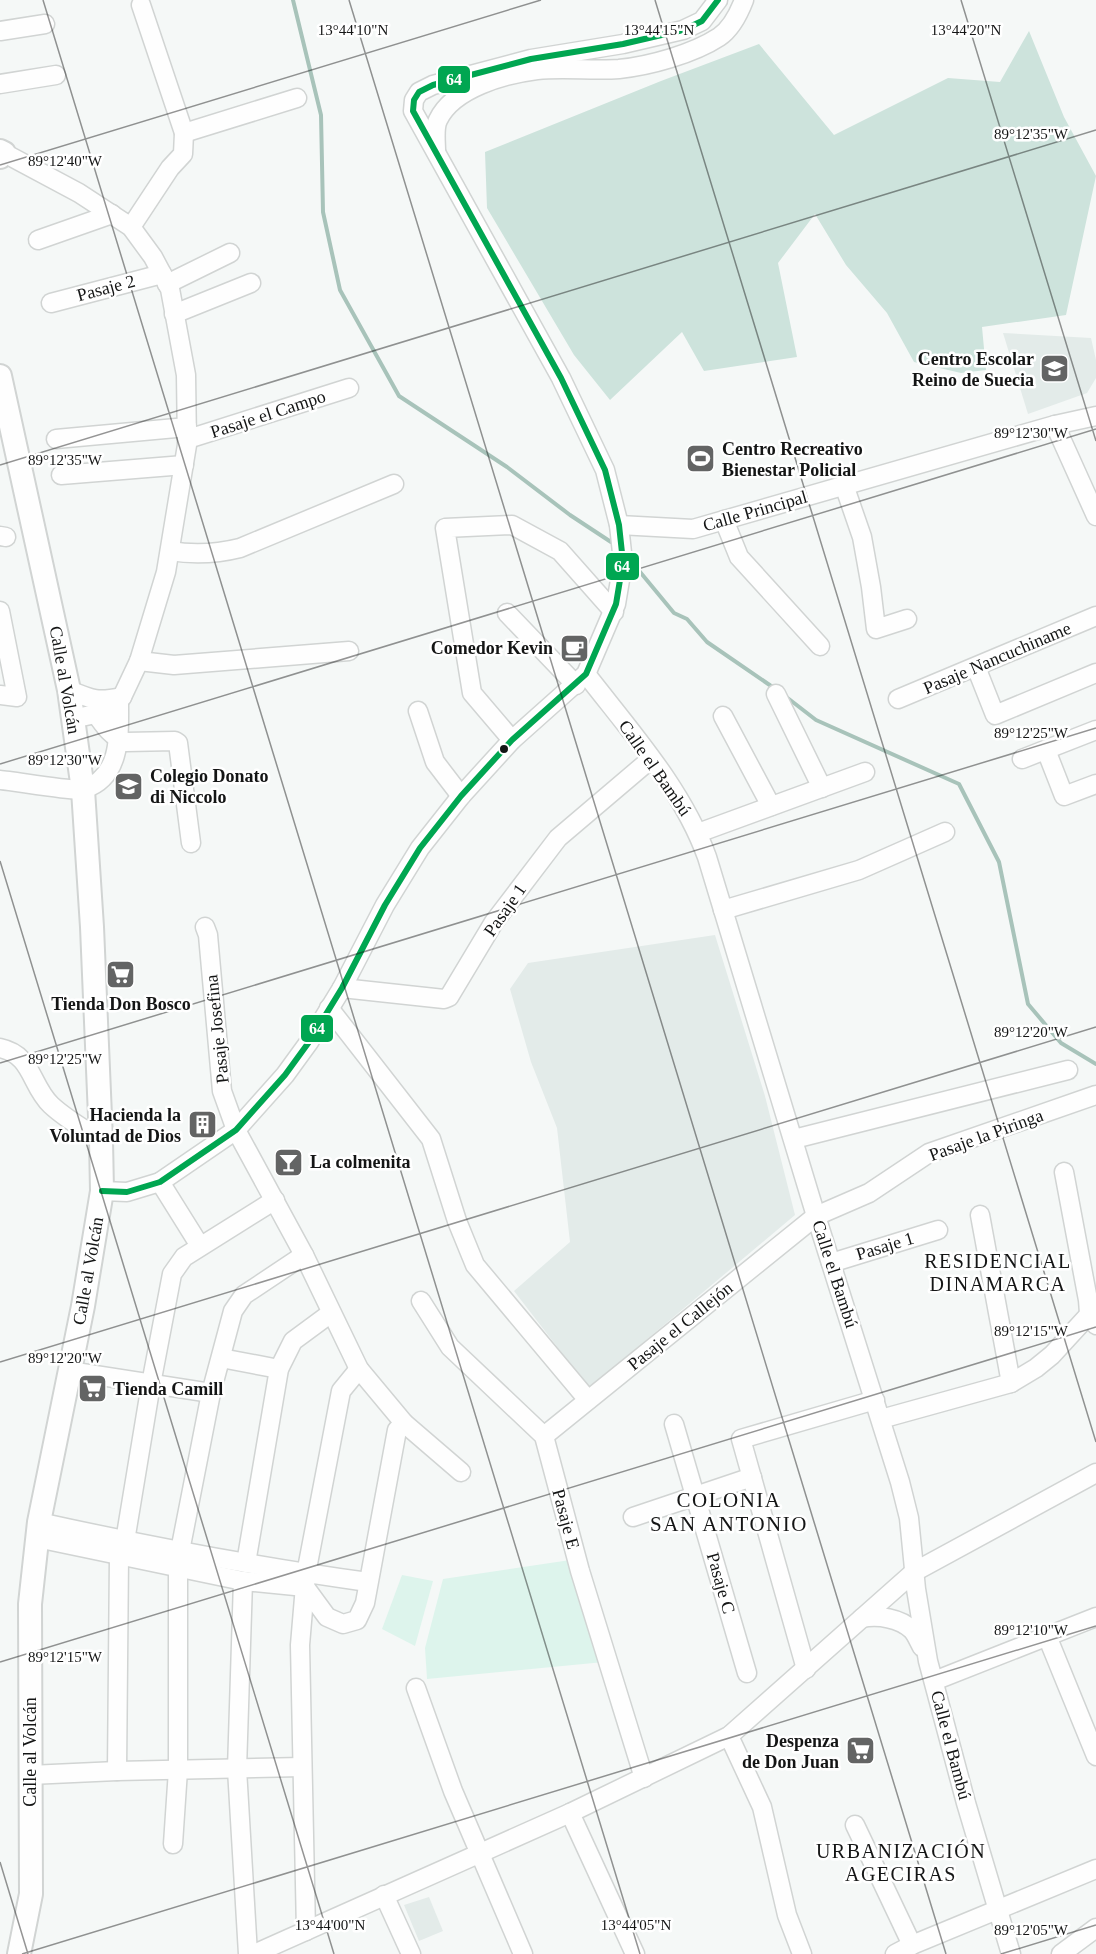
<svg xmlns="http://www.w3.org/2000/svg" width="1096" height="1954" font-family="Georgia,serif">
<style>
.built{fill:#e3ebe9}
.green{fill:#ddf4ec}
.forest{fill:#cde3dc}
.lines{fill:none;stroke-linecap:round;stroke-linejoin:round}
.stream{stroke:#a8c3ba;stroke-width:4}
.minor-casing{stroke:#d1d4d3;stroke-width:21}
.major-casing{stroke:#d1d4d3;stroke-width:26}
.minor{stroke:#fefefe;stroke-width:18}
.major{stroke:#fefefe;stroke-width:22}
.bus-1-casing{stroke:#fff;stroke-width:10}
.bus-1{stroke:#00a651;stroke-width:6}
.ticks{fill:none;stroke:#141515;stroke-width:1.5;stroke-opacity:0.45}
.bus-dot{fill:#141515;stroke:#fff;stroke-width:2}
.labels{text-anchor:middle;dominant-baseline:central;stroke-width:5;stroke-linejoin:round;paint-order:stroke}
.street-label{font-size:18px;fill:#141515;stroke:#fff}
.poi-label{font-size:18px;font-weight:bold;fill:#141515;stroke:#fff;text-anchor:end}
.neighbourhood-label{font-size:20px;letter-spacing:1.5px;fill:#141515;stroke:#fff}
.quarter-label{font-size:21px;letter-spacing:1.5px;fill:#141515;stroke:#fff}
.ticks-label{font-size:15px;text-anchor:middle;fill:#141515;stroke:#fff;stroke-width:5;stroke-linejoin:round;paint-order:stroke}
.line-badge{stroke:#fff;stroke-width:2}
.badge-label{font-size:16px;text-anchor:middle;font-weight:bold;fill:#fff}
</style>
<rect width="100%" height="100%" fill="#f5f8f7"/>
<g class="built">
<path d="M1003,333L1091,338L1096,360V378L1087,393L1028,414Z"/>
<path d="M715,935L765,1096L795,1215L589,1388L514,1291L570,1242L557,1128L531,1062L510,989L528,963Z"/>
<path d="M429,1897L443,1931L419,1941L404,1905Z"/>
</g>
<g class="green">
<path d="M577,1559L604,1662L427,1679L425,1648L443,1579Z"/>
<path d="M402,1575L433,1581L415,1646L382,1629Z"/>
</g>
<path class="forest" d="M1029,31L1064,117L1096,176L1066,315L982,327L986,370L961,373L914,362L887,313L846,265L815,214L778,263L797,357L704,371L682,332L610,400L574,355L487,208L485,152L661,81L759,44L834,135L948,78L1000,82Z"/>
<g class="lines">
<g class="stream">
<path d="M293,0L321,115L323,212L340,290L399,396L507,467L570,515L611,542"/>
<path d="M631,561L674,613L687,619L707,642L774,688"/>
<path d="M785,696L816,720L959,784L999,862L1028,1004L1061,1043L1096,1064"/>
</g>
<defs>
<g id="minor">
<path d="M0,31L45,24"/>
<path d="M0,84L56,75"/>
<path d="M184,133L297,98"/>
<path d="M436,151C436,142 434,128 438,120C453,88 505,74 537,70C564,67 592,71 619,69C649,66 693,54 719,37C731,29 739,13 744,0"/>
<path d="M0,154L4,153L79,193L131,227L153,257L170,289L186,375L187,445L166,572L139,661L122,697L109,711L72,719"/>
<path d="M131,227L170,168L183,154L184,133L141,5"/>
<path d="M38,240L112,214"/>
<path d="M167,284L230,253"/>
<path d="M51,303L162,274"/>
<path d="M174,314L251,283"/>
<path d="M1055,425L1096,516"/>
<path d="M56,439L187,427"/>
<path d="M188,439L349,388"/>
<path d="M61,475L184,465"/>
<path d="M844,485L862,537L871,587L876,629L907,619"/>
<path d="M724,520L739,557L820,646"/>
<path d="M619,525L693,529L1055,425L1096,416"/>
<path d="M0,536L6,537"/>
<path d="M170,551C194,555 216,554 240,548L394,484"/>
<path d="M0,611L17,697L0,695"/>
<path d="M507,613L576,685"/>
<path d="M139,661L174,665L349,651"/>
<path d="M976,667L995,715L1096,673"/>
<path d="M586,674C630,731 682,788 707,857L816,1216L900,1482L909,1518L916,1589L928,1661L966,1803L1011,1954"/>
<path d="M69,690C93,700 97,702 122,697"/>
<path d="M776,694L822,788"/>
<path d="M898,699L1096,616"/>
<path d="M418,711L435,762L461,796"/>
<path d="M96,714C104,726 112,737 126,742L175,741L178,743L191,843"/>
<path d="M723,716L771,806"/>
<path d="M512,740L472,693L445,528L512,525L560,551L614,612"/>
<path d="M1046,750L1064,796L1096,784"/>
<path d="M1022,759L1096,730"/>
<path d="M0,780C14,781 75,792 84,789C122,777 119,733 119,701"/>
<path d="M698,833L865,772"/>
<path d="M723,910L859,870L945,832"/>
<path d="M205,927L208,935L222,1091L236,1130L304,1255L359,1369L404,1423L461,1472"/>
<path d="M342,988L444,999L449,997L494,922L558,838L651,759"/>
<path d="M329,1008L431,1139L457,1221L475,1265L588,1400"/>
<path d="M0,1048C33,1055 30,1085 51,1105C66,1119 84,1129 101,1140"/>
<path d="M794,1139L1068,1070"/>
<path d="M1064,1172L1088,1300L1089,1313L1096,1325"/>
<path d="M160,1182L200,1246"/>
<path d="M102,1191L127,1192L160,1182L236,1130L285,1075L309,1042L342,988L385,905L420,848L461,796L512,740L586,674L616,604L623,562L619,525L605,470L561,378L413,111L414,100L419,92L433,85L531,59L623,44L683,30L702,21L718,0"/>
<path d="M980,1215L1011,1383"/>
<path d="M831,1263L938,1230"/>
<path d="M421,1301L450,1347L544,1436L580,1571L644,1778"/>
<path d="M221,1358L279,1369"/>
<path d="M69,1371L211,1393"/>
<path d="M881,1419L1011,1383L1036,1368L1052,1355L1096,1307"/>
<path d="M674,1424L747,1673"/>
<path d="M544,1436L816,1216L869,1193L929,1153L1096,1095"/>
<path d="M633,1517L752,1477"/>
<path d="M39,1522C148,1546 258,1567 368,1582"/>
<path d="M37,1538L243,1581L305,1587L327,1617L343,1624L357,1620L365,1603L397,1430L404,1423"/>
<path d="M125,1541L151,1384L172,1274L184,1257L275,1200"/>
<path d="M180,1551L211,1393L233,1311L244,1295L304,1255"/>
<path d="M246,1563L279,1369L293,1341L331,1313"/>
<path d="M243,1581L237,1769L248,1954"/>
<path d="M862,1618C878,1615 900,1618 912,1630C916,1634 919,1642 922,1647"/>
<path d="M1047,1636L1096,1756"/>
<path d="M806,1669L741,1439L875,1400"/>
<path d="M934,1681L1096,1617"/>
<path d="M416,1688L453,1791L523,1954"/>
<path d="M729,1736L762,1807L787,1915L802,1954"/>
<path d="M117,1771L119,1556"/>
<path d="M30,1775L117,1771L302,1767"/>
<path d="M570,1813L635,1954"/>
<path d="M855,1825L912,1945"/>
<path d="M173,1844L178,1770V1568"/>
<path d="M384,1895L411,1954"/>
<path d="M306,1931L300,1645L306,1574L341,1391L359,1369"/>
<path d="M254,1954L570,1813L729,1736L914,1572L1096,1473"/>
<path d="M895,1954L912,1945L1096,1869"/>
<path d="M1061,1954L1096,1928"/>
</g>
<g id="major">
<path d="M0,151L4,153L0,157"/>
<path d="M0,376L69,690L83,790L92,927L101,1140L102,1191L83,1306L39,1522L30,1604L31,1894L19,1954"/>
</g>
</defs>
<use href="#minor" class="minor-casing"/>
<use href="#major" class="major-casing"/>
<use href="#minor" class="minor"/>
<use href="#major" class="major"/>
<defs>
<path id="bus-1" d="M102,1191L127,1192L160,1182L236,1130L285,1075L309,1042L342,988L385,905L420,848L461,796L512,740L586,674L616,604L623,562L619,525L605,470L561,378L413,111L414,100L419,92L433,85L531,59L623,44L683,30L702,21L718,0"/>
</defs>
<use href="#bus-1" class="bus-1-casing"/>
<use href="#bus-1" class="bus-1"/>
</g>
<path class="ticks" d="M43,0L640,1954M349,0L946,1954M655,0L1096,1442M961,0L1096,441M0,165L541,0M0,465L1096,130M0,764L1096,429M0,861L334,1954M0,1063L1096,728M0,1362L1096,1027M0,1662L1096,1327M0,1862L28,1954M22,1954L1096,1626M1001,1954L1096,1925"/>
<defs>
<symbol id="school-square" viewBox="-11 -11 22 22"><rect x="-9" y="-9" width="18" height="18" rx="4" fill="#636464" stroke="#fff"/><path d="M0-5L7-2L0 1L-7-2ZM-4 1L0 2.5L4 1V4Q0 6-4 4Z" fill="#fff"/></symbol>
<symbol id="stadium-square" viewBox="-11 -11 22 22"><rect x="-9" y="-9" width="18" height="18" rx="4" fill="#636464" stroke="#fff"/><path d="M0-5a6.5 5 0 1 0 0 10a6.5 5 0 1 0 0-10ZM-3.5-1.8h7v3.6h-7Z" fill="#fff"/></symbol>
<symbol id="cafe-square" viewBox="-11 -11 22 22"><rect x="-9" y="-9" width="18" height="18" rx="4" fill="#636464" stroke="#fff"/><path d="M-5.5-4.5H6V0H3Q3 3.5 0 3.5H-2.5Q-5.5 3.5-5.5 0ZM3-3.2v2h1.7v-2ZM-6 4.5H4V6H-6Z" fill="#fff"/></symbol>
<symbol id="supermarket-square" viewBox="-11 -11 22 22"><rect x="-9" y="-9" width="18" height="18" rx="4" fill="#636464" stroke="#fff"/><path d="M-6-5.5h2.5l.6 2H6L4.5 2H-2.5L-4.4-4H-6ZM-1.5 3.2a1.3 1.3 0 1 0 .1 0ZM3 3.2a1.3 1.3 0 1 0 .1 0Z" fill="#fff"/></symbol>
<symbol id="building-square" viewBox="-11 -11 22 22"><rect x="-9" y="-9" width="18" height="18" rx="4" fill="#636464" stroke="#fff"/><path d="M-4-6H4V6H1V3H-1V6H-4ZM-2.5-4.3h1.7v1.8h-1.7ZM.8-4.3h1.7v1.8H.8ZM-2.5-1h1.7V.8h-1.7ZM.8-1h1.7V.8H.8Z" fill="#fff"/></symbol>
<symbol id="bar-square" viewBox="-11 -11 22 22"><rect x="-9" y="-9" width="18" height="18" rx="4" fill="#636464" stroke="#fff"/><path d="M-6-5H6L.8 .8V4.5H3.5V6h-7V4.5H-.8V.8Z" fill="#fff"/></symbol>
</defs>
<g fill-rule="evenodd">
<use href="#school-square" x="1038" y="352" width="33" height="33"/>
<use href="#stadium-square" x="684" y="442" width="33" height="33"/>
<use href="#cafe-square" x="558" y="632" width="33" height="33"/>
<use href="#school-square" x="112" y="770" width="33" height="33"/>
<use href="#supermarket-square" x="104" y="958" width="33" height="33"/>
<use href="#building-square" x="186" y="1108" width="33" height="33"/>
<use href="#bar-square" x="272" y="1146" width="33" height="33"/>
<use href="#supermarket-square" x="76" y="1372" width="33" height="33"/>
<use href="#supermarket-square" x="844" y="1734" width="33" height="33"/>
</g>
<circle class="bus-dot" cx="504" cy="749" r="5"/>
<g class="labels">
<g class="street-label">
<text transform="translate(106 288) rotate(-15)">Pasaje 2</text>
<text transform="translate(268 414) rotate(-18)">Pasaje el Campo</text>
<text transform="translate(755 511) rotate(-16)">Calle Principal</text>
<text transform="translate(997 658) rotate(-23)">Pasaje Nancuchiname</text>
<text transform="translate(65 680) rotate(80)">Calle al Volcán</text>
<text transform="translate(655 768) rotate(55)">Calle el Bambú</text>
<text transform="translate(505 910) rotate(-55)">Pasaje 1</text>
<text transform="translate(217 1029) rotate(-96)">Pasaje Josefina</text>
<text transform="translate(986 1135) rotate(-20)">Pasaje la Piringa</text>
<text transform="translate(885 1246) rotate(-17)">Pasaje 1</text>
<text transform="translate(88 1271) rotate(-80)">Calle al Volcán</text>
<text transform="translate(835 1274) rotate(72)">Calle el Bambú</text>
<text transform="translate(680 1326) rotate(-39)">Pasaje el Callejón</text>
<text transform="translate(566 1519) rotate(75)">Pasaje E</text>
<text transform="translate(721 1583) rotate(74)">Pasaje C</text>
<text transform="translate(951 1745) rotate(75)">Calle el Bambú</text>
<text transform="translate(30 1752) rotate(-90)">Calle al Volcán</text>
</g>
<g class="poi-label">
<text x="1034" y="359">Centro Escolar<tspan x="1034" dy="21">Reino de Suecia</tspan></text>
<text x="722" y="449" text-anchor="start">Centro Recreativo<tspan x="722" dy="21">Bienestar Policial</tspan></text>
<text x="553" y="648">Comedor Kevin</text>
<text x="150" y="776" text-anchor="start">Colegio Donato<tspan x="150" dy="21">di Niccolo</tspan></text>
<text x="121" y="1004" text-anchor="middle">Tienda Don Bosco</text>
<text x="181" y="1115">Hacienda la<tspan x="181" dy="21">Voluntad de Dios</tspan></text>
<text x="310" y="1162" text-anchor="start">La colmenita</text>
<text x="113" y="1389" text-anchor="start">Tienda Camill</text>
<text x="839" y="1741">Despenza<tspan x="839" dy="21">de Don Juan</tspan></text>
</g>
<g class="neighbourhood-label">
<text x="998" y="1261">RESIDENCIAL<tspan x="998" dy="23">DINAMARCA</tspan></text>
<text x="901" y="1851">URBANIZACIÓN<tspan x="901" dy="23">AGECIRAS</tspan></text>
</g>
<g class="quarter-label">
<text x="729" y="1500">COLONIA<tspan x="729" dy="24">SAN ANTONIO</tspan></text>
</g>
</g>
<g class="ticks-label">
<text x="353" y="35">13°44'10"N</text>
<text x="659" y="35">13°44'15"N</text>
<text x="966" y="35">13°44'20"N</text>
<text x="1031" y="139">89°12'35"W</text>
<text x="65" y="166">89°12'40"W</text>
<text x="1031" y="438">89°12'30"W</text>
<text x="65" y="465">89°12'35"W</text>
<text x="1031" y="738">89°12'25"W</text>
<text x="65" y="765">89°12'30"W</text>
<text x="1031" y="1037">89°12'20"W</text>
<text x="65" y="1064">89°12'25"W</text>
<text x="1031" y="1336">89°12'15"W</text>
<text x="65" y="1363">89°12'20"W</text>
<text x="1031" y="1635">89°12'10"W</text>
<text x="65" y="1662">89°12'15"W</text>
<text x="330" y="1930">13°44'00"N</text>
<text x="636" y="1930">13°44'05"N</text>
<text x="1031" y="1935">89°12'05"W</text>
</g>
<g class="line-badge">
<rect x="437" y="65" width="34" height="29" rx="6" fill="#00a651"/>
<rect x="605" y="552" width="35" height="29" rx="6" fill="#00a651"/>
<rect x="300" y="1014" width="34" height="29" rx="6" fill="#00a651"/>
</g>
<g class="badge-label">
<text x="454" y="85">64</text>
<text x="622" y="572">64</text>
<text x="317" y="1034">64</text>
</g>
</svg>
